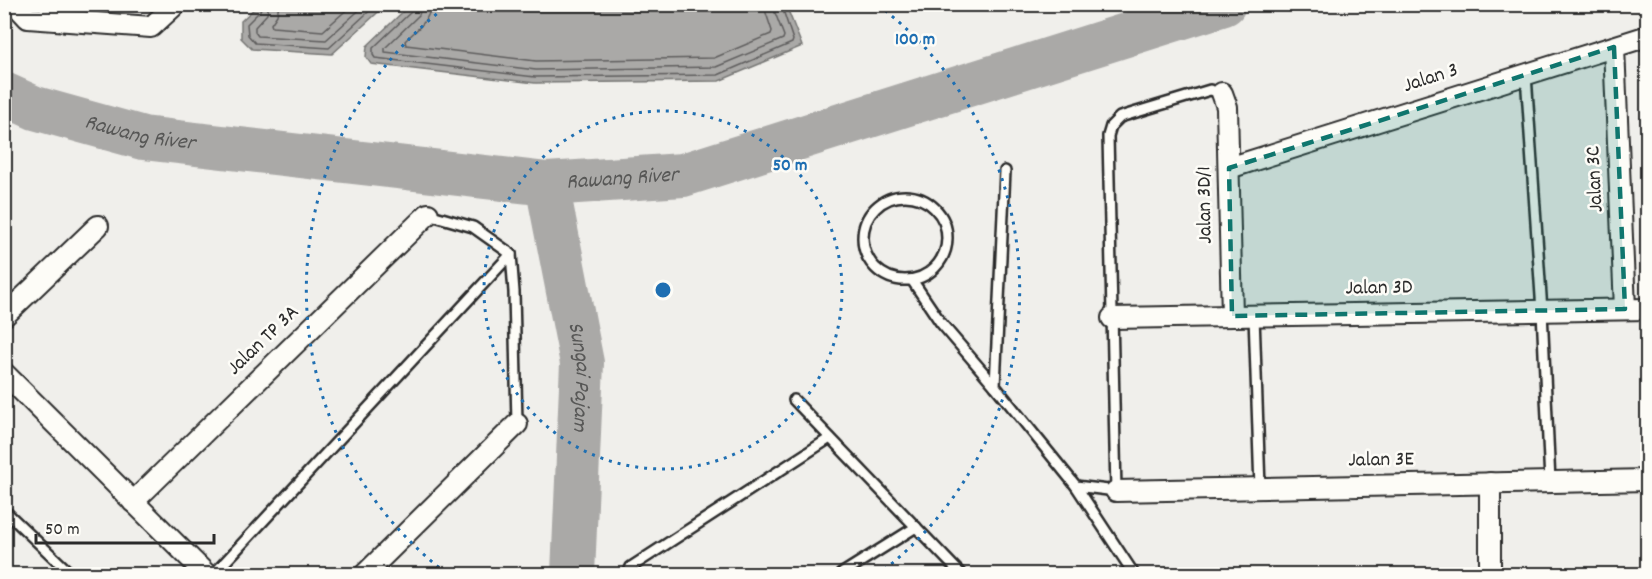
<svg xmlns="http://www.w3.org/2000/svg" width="1652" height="579" font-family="Dekko,sans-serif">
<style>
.water{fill:#aaa9a7;stroke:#777775;stroke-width:1.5}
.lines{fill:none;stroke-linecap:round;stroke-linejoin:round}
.shore{stroke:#5e5d5d;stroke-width:1.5}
.river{stroke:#aaa9a7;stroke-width:44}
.service-casing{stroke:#2b2b2b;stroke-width:14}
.minor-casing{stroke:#2b2b2b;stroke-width:24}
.service{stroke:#fdfcf7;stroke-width:9}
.minor{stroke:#fdfcf7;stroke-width:20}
.marked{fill:#0f766e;fill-opacity:0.2;stroke:#0f766e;stroke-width:4.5;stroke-dasharray:12 8;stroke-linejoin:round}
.ring{fill:none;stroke:#1f6fb2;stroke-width:3;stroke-dasharray:3 6}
.labels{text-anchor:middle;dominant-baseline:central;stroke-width:5;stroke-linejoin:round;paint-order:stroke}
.street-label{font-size:21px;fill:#2b2b2b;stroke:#fdfcf7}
.water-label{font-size:22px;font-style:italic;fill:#575756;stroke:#fdfcf7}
.centre{fill:#1f6fb2;stroke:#fdfcf7;stroke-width:3}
.ring-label{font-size:18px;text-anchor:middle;font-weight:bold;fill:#1f6fb2;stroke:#fdfcf7;stroke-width:5;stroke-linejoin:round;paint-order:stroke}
</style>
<rect width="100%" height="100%" fill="#f0efeb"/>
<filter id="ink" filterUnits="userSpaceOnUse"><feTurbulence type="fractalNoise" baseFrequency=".0167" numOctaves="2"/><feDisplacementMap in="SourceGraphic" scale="12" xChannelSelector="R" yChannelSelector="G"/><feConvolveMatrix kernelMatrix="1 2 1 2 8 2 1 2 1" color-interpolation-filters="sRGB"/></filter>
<g filter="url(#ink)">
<g class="water">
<path d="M411,4L786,5L802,46L719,81L535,83L371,64L366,57L367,46Z"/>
<path d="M258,5V4L386,5L332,54L252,49L241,38V21Z"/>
</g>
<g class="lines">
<g class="shore">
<path d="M262,4L260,11L247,24L248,35L255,43L329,48L377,4"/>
<path d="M269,4L267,14L255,27V32L258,36L326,40L366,4"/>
<path d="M279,4L277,15L271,24L272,27L323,31L353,4"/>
<path d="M414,4L412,11L373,48V55L375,58L535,77L718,75L792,43L793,40L781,4"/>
<path d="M422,4L419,15L385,48V52L536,70L716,67L783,39L784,36L774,10V4"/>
<path d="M431,4C430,21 416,30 405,41L406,45L536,61L714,58L771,34L772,31L766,13L765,4"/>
</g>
<g class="river">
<path id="s1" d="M4,94L35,108L143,138L547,184L683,175L1224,4"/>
<path id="s2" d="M547,184L582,363L573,574"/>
</g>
<defs>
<g id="service">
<path d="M1526,75L1542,311L1550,482"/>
<path d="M1005,171L995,386L1076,486L1116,491L1108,136L1111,126L1120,117L1210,90L1222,93"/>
<circle cx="905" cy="238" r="42"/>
<path d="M428,214L473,227L511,254L514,292L517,424"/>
<path d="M912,280L941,323L995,386"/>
<path d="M1254,316L1260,488"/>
<path d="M794,400L961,574"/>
<path d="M1076,486L1134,574"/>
<path d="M4,510L71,574"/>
<path d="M214,574L511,254"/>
<path d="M628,574L631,567L830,438"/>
<path d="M841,574L916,527"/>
</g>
<g id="minor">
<path d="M15,4L28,18L151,27L176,4"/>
<path d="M1614,47L1625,309"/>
<path d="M1222,93L1227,107L1232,316"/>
<path d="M1229,168L1648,36"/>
<path d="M4,316L98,226"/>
<path d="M1112,318L1648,309"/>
<path d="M4,373L206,574"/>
<path d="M1490,483V574"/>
<path d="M1116,491L1648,480"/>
<path d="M133,502L428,214"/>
<path d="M365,574L517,424"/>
</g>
</defs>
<use href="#service" class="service-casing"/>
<use href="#minor" class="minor-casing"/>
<use href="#service" class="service"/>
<use href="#minor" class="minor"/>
</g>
</g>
<path class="marked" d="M1614,47L1625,309L1232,316L1229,168Z"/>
<g class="ring">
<circle cx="663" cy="290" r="179"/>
<path d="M446 573A357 357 0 0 1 448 5M878 5A357 357 0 0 1 880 573"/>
</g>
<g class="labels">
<g class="street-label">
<text transform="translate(1431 79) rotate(-18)">Jalan 3</text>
<text transform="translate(1596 179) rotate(-93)">Jalan 3C</text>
<text transform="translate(1206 205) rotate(-91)">Jalan 3D/1</text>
<text transform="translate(1379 289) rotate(-1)">Jalan 3D</text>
<text transform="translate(264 341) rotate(-44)">Jalan TP 3A</text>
<text transform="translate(1381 461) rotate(-1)">Jalan 3E</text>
</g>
<g class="water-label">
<text stroke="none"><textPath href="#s1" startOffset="142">Rawang River</textPath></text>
<text stroke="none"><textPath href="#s1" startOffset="628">Rawang River</textPath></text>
<text stroke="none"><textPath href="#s2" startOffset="196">Sungai Pajam</textPath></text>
</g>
</g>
<circle cx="663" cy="290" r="9" class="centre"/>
<g class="ring-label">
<text x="915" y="44">100 m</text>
<text x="790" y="170">50 m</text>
</g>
<rect width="1652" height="579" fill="none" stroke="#fdfcf7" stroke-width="24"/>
<rect x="12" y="12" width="1628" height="555" fill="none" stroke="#2b2b2b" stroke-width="2" filter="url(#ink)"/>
<path d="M36 534v9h178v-9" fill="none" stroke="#2b2b2b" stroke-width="3"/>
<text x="45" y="534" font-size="18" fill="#2b2b2b" stroke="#fdfcf7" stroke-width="4.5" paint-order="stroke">50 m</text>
</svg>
